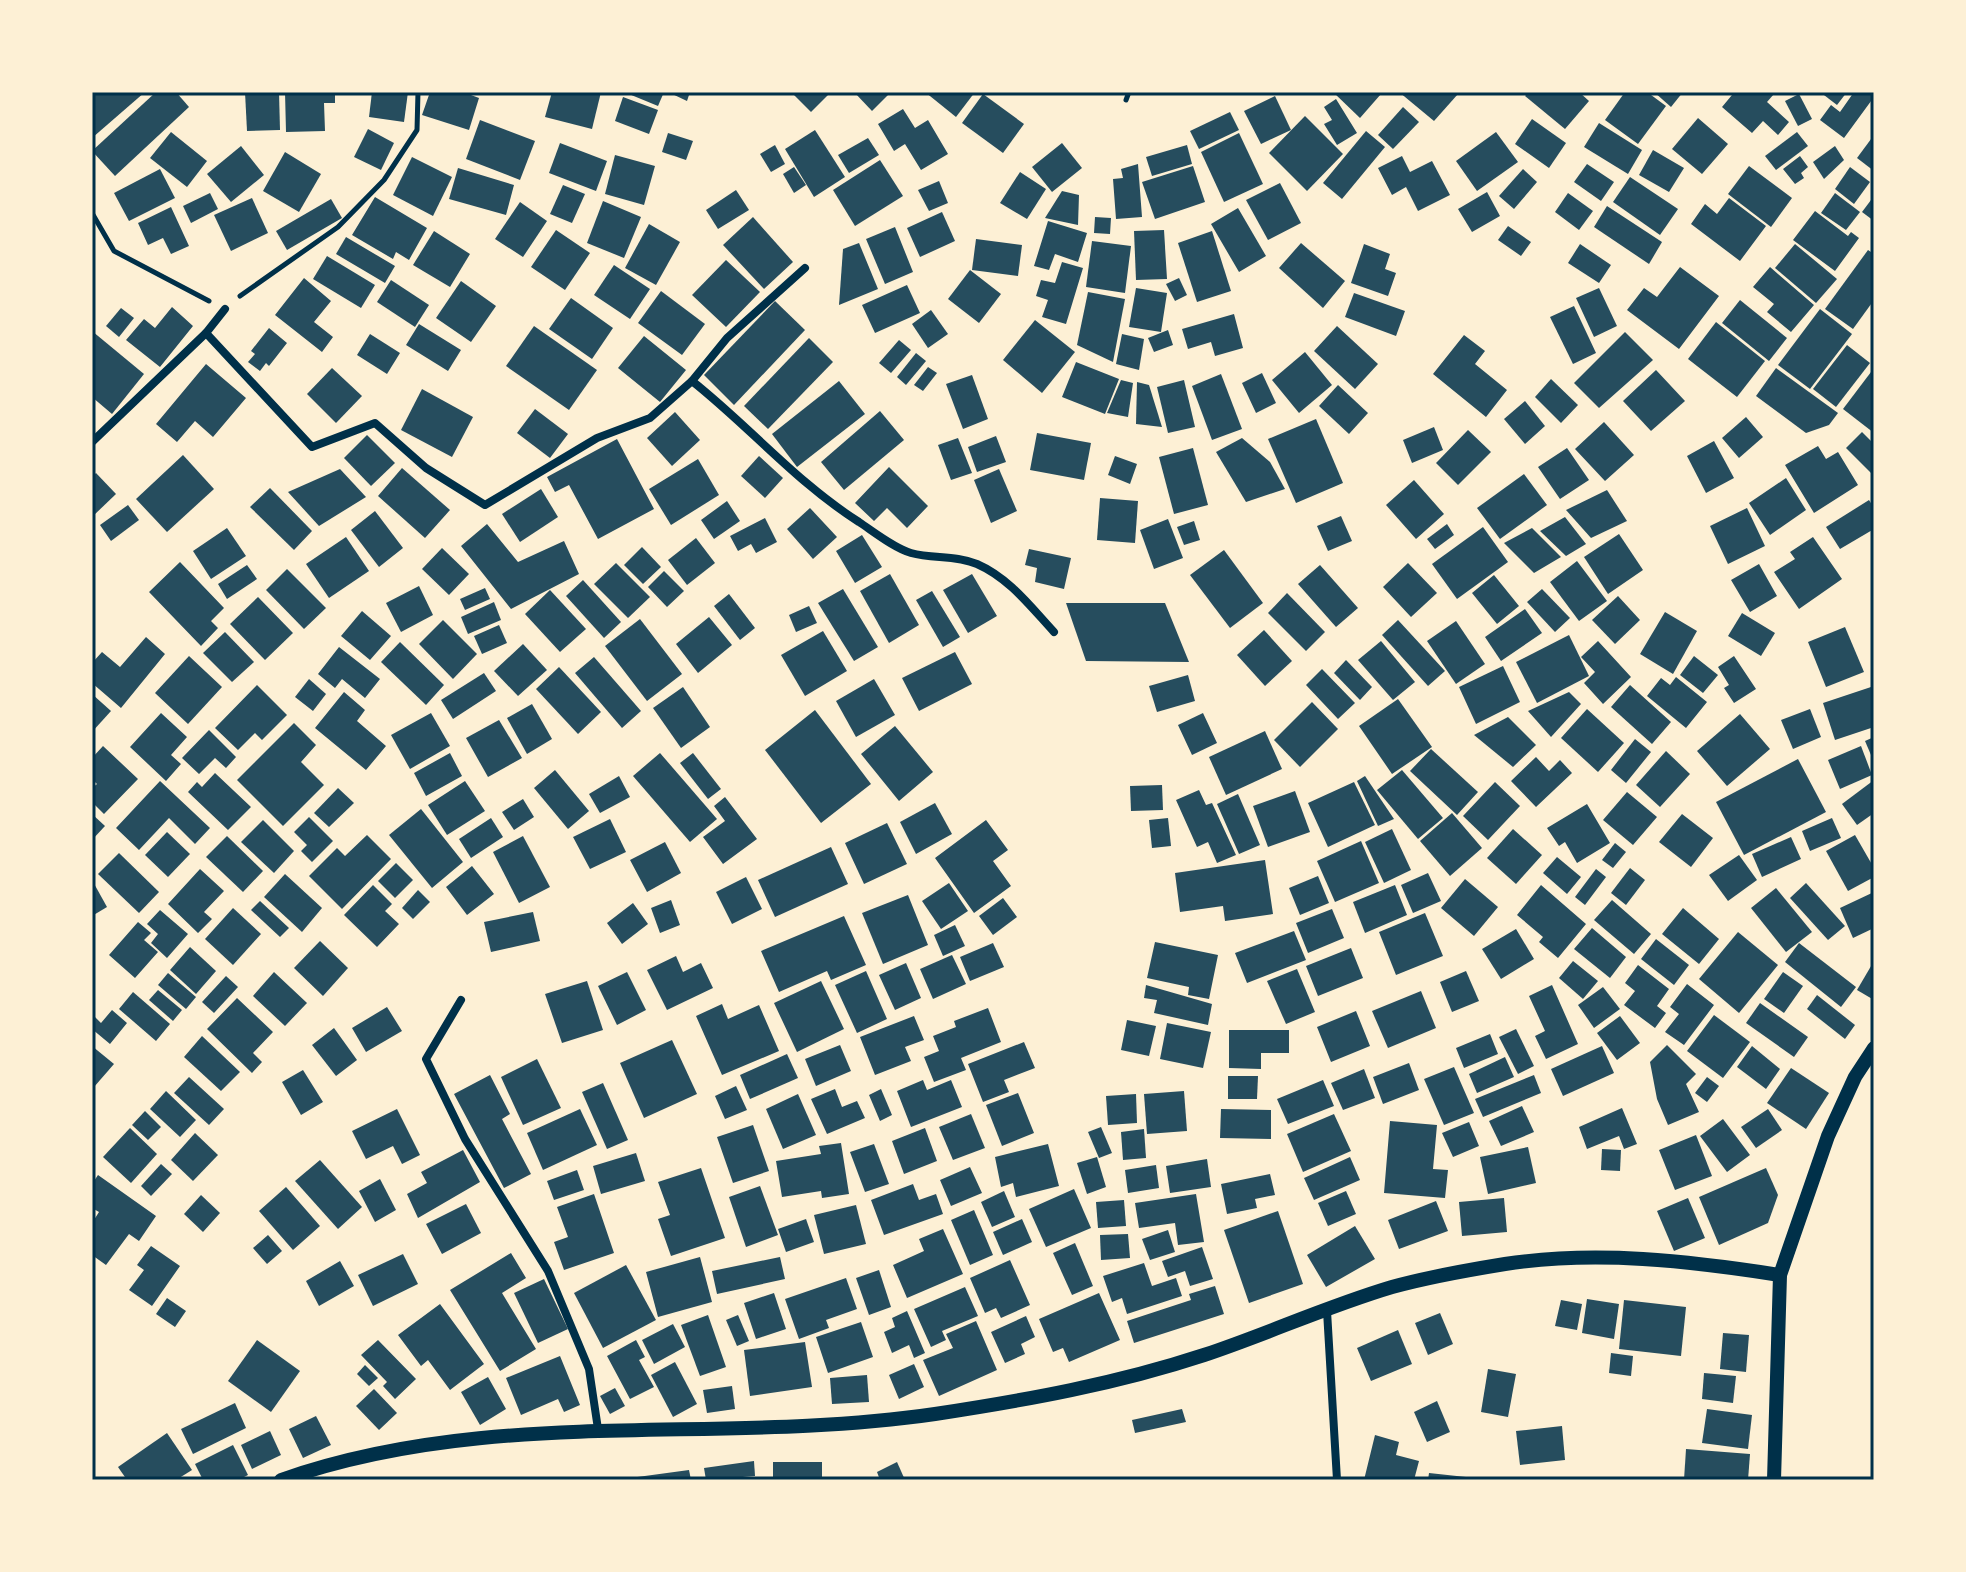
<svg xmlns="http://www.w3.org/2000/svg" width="1966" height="1572" font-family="Merriweather,serif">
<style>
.building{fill:#264d5e}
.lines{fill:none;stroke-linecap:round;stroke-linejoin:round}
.path{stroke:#003049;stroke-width:5}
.minor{stroke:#003049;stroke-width:8}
.tertiary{stroke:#003049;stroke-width:14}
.neatline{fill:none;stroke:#003049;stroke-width:3}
</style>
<rect width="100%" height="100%" fill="#fdf0d5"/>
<g class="building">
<path d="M98,92H145L92,138V97Z"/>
<path d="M156,92H176L189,107L115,176L92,151Z"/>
<path d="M245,92H279L280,130L247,131Z"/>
<path d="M285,92H335V103H324L325,131L286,132Z"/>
<path d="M372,92H408L404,122L369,117Z"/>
<path d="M430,92H463L479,98L469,130L422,115Z"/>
<path d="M552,92H601L592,129L545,117Z"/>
<path d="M624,92H664L658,106Z"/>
<path d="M668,92H690L687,101Z"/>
<path d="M791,92H831L811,112Z"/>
<path d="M854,92H891L872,111Z"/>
<path d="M925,92H975L956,117Z"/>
<path d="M1333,92H1379L1381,94L1360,118Z"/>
<path d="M1399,92H1456L1458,94L1434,121Z"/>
<path d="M1529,92H1579L1589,101L1565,129L1525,96Z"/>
<path d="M1625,92H1647L1666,106L1638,144L1605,120Z"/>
<path d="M1654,92H1683L1671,107Z"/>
<path d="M1729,92H1772L1774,94L1767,102L1789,122L1778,135L1763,121L1752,133L1722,107L1732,95Z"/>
<path d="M1820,92H1847L1837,105Z"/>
<path d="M1854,92H1868L1874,97L1844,138L1820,120L1831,105L1840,112Z"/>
<path d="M983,94L1024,124L1003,153L962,123Z"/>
<path d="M1799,94L1812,119L1798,126L1785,101Z"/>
<path d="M1275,96L1291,130L1261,144L1244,111Z"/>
<path d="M623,97L658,110L649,134L615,121Z"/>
<path d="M1336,99L1357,133L1337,145L1324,124L1332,120L1324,107Z"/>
<path d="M1403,107L1419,122L1393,149L1378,135Z"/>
<path d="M903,109L915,128L928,120L948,154L921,170L905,144L894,151L878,124Z"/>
<path d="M1230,112L1239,130L1199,149L1190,131Z"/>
<path d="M1305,116L1343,154L1307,191L1269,153Z"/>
<path d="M1698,118L1728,144L1702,174L1672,149Z"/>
<path d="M1532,119L1566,143L1549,168L1515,144Z"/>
<path d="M480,120L535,141L520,180L466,159Z"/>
<path d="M1599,123L1642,150L1628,174L1584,147Z"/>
<path d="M368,129L394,143L381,170L354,157Z"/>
<path d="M815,130L845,177L814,197L785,149Z"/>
<path d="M1366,131L1385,147L1342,199L1323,183Z"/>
<path d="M171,132L207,161L187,187L150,158Z"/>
<path d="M1496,132L1518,162L1477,191L1456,161Z"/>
<path d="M1797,132L1808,146L1776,170L1765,156Z"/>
<path d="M668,133L693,141L686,160L662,152Z"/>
<path d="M1239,133L1263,184L1224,202L1201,152Z"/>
<path d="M1874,135V171L1857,158Z"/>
<path d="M868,138L879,155L849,173L838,155Z"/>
<path d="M560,143L607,161L596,191L549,173Z"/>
<path d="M1062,143L1082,168L1052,192L1032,167Z"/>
<path d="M775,145L785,164L771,172L760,154Z"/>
<path d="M1187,145L1192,164L1152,176L1146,157Z"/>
<path d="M241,146L264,175L231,202L207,174Z"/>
<path d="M1835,146L1844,160L1824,179L1813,162Z"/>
<path d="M1653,150L1684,168L1669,192L1639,175Z"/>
<path d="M285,152L321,174L299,212L263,191Z"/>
<path d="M615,155L655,166L644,205L605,194Z"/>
<path d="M1402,156L1410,172L1432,161L1450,195L1418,211L1406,187L1392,195L1378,168Z"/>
<path d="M1800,156L1808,167L1801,173L1804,178L1795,184L1783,169Z"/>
<path d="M412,157L452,177L433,216L393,195Z"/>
<path d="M880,160L903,196L855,226L833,190Z"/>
<path d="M1138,164L1142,217L1116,219L1113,179L1123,178L1121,169Z"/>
<path d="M1587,164L1614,182L1601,201L1574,182Z"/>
<path d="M1193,166L1205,202L1155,219L1142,182Z"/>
<path d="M1749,166L1792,198L1771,227L1728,194Z"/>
<path d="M794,167L806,185L794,193L783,174Z"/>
<path d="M1850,167L1870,182L1854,204L1835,189Z"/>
<path d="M458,168L514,185L506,215L449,199Z"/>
<path d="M160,169L175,198L129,221L114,193Z"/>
<path d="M1523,169L1537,182L1514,209L1499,196Z"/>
<path d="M1020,172L1046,189L1027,219L1000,203Z"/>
<path d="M1630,177L1678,209L1660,235L1613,202Z"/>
<path d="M939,181L948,203L929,211L918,190Z"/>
<path d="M1280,183L1301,223L1268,240L1246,200Z"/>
<path d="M563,185L585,194L572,223L550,214Z"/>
<path d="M736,190L749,210L718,229L706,210Z"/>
<path d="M1062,191L1079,195L1078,225L1045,218Z"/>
<path d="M1487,192L1500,216L1472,232L1458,209Z"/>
<path d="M210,193L218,209L191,223L183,206Z"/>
<path d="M1568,193L1593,211L1579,230L1555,212Z"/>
<path d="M1835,193L1860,212L1846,230L1821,213Z"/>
<path d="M1874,196V221L1862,212Z"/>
<path d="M375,197L427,228L409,260L396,252L393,259L352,235Z"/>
<path d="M252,198L268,233L231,251L214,215Z"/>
<path d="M1729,198L1766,226L1740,261L1691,224L1705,204L1717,214Z"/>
<path d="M331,199L342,218L287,250L276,231Z"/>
<path d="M603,201L641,217L624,258L587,243Z"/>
<path d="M520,202L547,221L523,257L495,239Z"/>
<path d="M1607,206L1662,242L1649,264L1594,227Z"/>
<path d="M171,207L189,246L171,254L163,238L148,245L138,223Z"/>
<path d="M1238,208L1266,256L1239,272L1211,224Z"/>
<path d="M1815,211L1848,236L1851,232L1859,238L1835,271L1793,240Z"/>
<path d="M942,212L955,241L920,257L907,228Z"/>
<path d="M753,217L793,262L764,289L723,245Z"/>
<path d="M1095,217L1111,218L1110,234L1094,233Z"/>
<path d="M1048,221L1087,233L1078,262L1055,254L1049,270L1034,266Z"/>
<path d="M649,224L680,242L656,285L625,268Z"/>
<path d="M1508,226L1531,242L1521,256L1498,240Z"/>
<path d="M895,227L913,272L885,284L866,239Z"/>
<path d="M556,230L590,253L565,290L531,267Z"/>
<path d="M1164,230L1167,279L1136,280L1134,231Z"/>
<path d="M434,231L470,254L450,287L413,265Z"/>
<path d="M1212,231L1231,291L1197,302L1178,243Z"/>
<path d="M346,237L395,266L385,283L336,254Z"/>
<path d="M976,239L1022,245L1018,276L972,270Z"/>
<path d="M1092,241L1131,246L1125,293L1086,287Z"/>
<path d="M859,243L878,289L839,305L843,249Z"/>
<path d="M1301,243L1345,281L1323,308L1279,268Z"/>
<path d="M1364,244L1390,254L1385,269L1396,273L1388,296L1351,283Z"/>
<path d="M1580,244L1611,265L1599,283L1568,263Z"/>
<path d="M1795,244L1837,279L1816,303L1775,268Z"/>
<path d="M1868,250L1874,254V300L1853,329L1825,309Z"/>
<path d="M327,256L375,285L361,308L313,279Z"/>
<path d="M726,260L760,292L726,327L692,295Z"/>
<path d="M1062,262L1083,268L1066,324L1042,317L1048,300L1036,296L1041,280L1055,283Z"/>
<path d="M614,265L650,289L630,319L594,295Z"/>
<path d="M1680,267L1719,296L1679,349L1627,310L1644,288L1657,297Z"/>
<path d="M1770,267L1814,305L1791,332L1767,312L1774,304L1753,287Z"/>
<path d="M970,270L1001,294L979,323L948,299Z"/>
<path d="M304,278L331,301L314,322L333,337L322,352L275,315Z"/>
<path d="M1179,278L1187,295L1175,301L1166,284Z"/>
<path d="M391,280L429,305L415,327L377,302Z"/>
<path d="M461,281L496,306L471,342L436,318Z"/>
<path d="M907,285L920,313L875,333L862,305Z"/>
<path d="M1136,288L1167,293L1161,332L1129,327Z"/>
<path d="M1599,288L1617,326L1594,337L1576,298Z"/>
<path d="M661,291L705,324L682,355L638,323Z"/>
<path d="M1088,292L1125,299L1113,362L1077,345Z"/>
<path d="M1354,293L1405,311L1396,336L1345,317Z"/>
<path d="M571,298L613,328L592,359L549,329Z"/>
<path d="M1740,300L1787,338L1769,361L1722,323Z"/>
<path d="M775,301L805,330L734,405L704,375Z"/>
<path d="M1574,306L1596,353L1573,364L1550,317Z"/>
<path d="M172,307L193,326L160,367L126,340L144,319L155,328Z"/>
<path d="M121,308L134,318L119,337L106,326Z"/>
<path d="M1820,309L1852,334L1810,389L1778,365Z"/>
<path d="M931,310L948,334L928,348L912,324Z"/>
<path d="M1234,314L1243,348L1215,356L1211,342L1188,349L1182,329Z"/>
<path d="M1035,320L1075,352L1042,393L1003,360Z"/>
<path d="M1716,322L1765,361L1737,397L1688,359Z"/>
<path d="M419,324L461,350L448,371L406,345Z"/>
<path d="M534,326L597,370L569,410L506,366Z"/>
<path d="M1337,326L1378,364L1355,389L1314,351Z"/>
<path d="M269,328L287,343L269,366L266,363L260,371L248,362L255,354L251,351Z"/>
<path d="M1168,330L1173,345L1154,352L1148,338Z"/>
<path d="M92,331L144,374L112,414L92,397Z"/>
<path d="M1625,332L1653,360L1599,408L1574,383Z"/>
<path d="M370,334L400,353L387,374L357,355Z"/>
<path d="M1122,334L1144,339L1139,370L1116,364Z"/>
<path d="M1464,335L1485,351L1475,364L1507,390L1486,417L1433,374Z"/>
<path d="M644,336L686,370L660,402L618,368Z"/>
<path d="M809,338L833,362L768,429L744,406Z"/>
<path d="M899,340L911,350L891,373L879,363Z"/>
<path d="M1847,345L1870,363L1836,407L1813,389Z"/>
<path d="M1305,352L1332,385L1299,413L1272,380Z"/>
<path d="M916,353L926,361L906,385L897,377Z"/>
<path d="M1076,362L1119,379L1105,414L1062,397Z"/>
<path d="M206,364L246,398L213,437L195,421L177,442L156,424Z"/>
<path d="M928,367L937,373L923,391L914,385Z"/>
<path d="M332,368L362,396L336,423L307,394Z"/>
<path d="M1776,368L1838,413L1829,425L1806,433L1756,396Z"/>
<path d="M1656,370L1685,401L1651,431L1623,401Z"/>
<path d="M1871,372L1874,374V433L1843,409Z"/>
<path d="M1262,373L1276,403L1256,413L1242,383Z"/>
<path d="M1221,374L1242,429L1212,440L1192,386Z"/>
<path d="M972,375L988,419L963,429L946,384Z"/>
<path d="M1551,379L1578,405L1561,423L1535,397Z"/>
<path d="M1121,380L1133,383L1128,417L1107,413Z"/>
<path d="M1184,380L1195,427L1168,433L1157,387Z"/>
<path d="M839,381L865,414L797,467L772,434Z"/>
<path d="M1137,382L1149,385L1162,427L1136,424Z"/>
<path d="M1338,385L1368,413L1349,434L1319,406Z"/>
<path d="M422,389L473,417L452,457L401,430Z"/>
<path d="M1525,401L1545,426L1525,444L1504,419Z"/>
<path d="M535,409L568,434L550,458L517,433Z"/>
<path d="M880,411L904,440L844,490L821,462Z"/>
<path d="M675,412L700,440L672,466L647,438Z"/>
<path d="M1746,417L1763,437L1739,458L1722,438Z"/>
<path d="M1316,419L1343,483L1296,503L1268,439Z"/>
<path d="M1604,422L1634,455L1605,481L1575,449Z"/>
<path d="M1434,427L1443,450L1412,463L1403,440Z"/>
<path d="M1468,430L1491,452L1458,485L1436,463Z"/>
<path d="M1862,432L1874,444V476L1846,448Z"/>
<path d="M1037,433L1091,443L1084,480L1030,470Z"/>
<path d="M367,435L395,463L371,486L344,458Z"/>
<path d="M996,436L1006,462L977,472L968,447Z"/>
<path d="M958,438L972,473L951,480L938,445Z"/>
<path d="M1242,438L1270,462L1285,489L1246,502L1216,452Z"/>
<path d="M617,439L654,509L598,539L569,485L555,492L547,477Z"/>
<path d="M1714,441L1734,478L1706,493L1687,456Z"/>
<path d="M1818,446L1826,459L1838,452L1858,485L1814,513L1785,465Z"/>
<path d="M1193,448L1208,505L1174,514L1159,457Z"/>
<path d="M1567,448L1589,480L1560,499L1538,467Z"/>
<path d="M183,455L214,489L167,532L136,499Z"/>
<path d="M759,456L783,478L765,498L741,476Z"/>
<path d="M1115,456L1137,464L1130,484L1108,475Z"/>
<path d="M698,459L719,495L671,525L649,489Z"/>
<path d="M889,467L928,506L907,528L887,508L874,521L855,503Z"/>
<path d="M402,468L450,510L425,538L378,496Z"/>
<path d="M340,469L366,497L319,526L288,492Z"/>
<path d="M999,469L1017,511L991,523L974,480Z"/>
<path d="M96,473L116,494L92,517V477Z"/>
<path d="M1524,474L1547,505L1500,539L1477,508Z"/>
<path d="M1786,478L1806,510L1770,535L1749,503Z"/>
<path d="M1414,480L1444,514L1416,539L1386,505Z"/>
<path d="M270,488L312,531L294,550L250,507Z"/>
<path d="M541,489L558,517L520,542L502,514Z"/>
<path d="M1607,490L1627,521L1591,538L1566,510Z"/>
<path d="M1100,498L1138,501L1135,543L1097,540Z"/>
<path d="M1869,500L1874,508V529L1840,549L1826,527Z"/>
<path d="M727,501L740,521L714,539L701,520Z"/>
<path d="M128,505L139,520L111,541L100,525Z"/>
<path d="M810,508L837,537L813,559L787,529Z"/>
<path d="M1747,508L1765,546L1728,564L1710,526Z"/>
<path d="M375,511L403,548L379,567L351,530Z"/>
<path d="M1341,516L1352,541L1328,551L1317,526Z"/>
<path d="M1565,517L1586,544L1566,556L1540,531Z"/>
<path d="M765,518L777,542L756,553L751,544L738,551L730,536Z"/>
<path d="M1168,519L1183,558L1154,569L1140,530Z"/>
<path d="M1194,521L1200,540L1184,545L1177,527Z"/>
<path d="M487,524L518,562L564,541L579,574L511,609L461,546Z"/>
<path d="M1447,524L1454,535L1435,549L1427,539Z"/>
<path d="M1483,527L1508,562L1457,599L1432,564Z"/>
<path d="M227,528L246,556L211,579L193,551Z"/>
<path d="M1532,528L1561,557L1534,573L1504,543Z"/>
<path d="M1619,534L1643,570L1608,594L1584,557Z"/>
<path d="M862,535L882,567L855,583L836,551Z"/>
<path d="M346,537L369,571L329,598L306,564Z"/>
<path d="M1813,537L1842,579L1799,609L1774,572L1795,559L1790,552Z"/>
<path d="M696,538L715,563L687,585L668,560Z"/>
<path d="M642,547L661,567L643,584L624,565Z"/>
<path d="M442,548L469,574L449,595L422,569Z"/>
<path d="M1029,549L1071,558L1064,589L1035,582L1037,568L1025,565Z"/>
<path d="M1224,550L1263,603L1230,628L1190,575Z"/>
<path d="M1577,561L1607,601L1579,621L1550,582Z"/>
<path d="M180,562L224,608L211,621L218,628L201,646L149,592Z"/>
<path d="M616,563L650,597L628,618L594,584Z"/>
<path d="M1408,563L1437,593L1411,617L1383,587Z"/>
<path d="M1759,564L1777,596L1750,612L1731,580Z"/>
<path d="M247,565L257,579L227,599L218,584Z"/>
<path d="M1320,565L1358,608L1336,627L1298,584Z"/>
<path d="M287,569L326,608L304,629L266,590Z"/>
<path d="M664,571L684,591L667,607L648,587Z"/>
<path d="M890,574L919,625L889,643L860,591Z"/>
<path d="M972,574L997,616L968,633L943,590Z"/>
<path d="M1494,575L1519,606L1497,624L1472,593Z"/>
<path d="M583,580L621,622L604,638L566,596Z"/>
<path d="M419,586L433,615L401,632L386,603Z"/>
<path d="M485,588L490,599L465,610L460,599Z"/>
<path d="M843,589L878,647L854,661L818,603Z"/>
<path d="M1542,589L1570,618L1555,632L1527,602Z"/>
<path d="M550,590L586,629L560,652L525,614Z"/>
<path d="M932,591L960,637L943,647L916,600Z"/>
<path d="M1287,593L1325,632L1306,651L1268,613Z"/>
<path d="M729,594L755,628L740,640L714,606Z"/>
<path d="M1618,596L1640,620L1615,644L1592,620Z"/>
<path d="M258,597L293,633L265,660L230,624Z"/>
<path d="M494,602L501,620L468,634L461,617Z"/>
<path d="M1066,603H1165L1189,662L1086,661Z"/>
<path d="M809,606L817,623L796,632L789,615Z"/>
<path d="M1525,609L1542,633L1501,661L1485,637Z"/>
<path d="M362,611L391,636L370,660L341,636Z"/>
<path d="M1665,612L1697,631L1673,674L1640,654Z"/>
<path d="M1742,613L1775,633L1761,656L1728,636Z"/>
<path d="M709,617L732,645L698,673L676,644Z"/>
<path d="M640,619L682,674L647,701L605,646Z"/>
<path d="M443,620L477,654L453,679L419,644Z"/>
<path d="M1398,620L1445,671L1428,686L1382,635Z"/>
<path d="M1456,621L1485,664L1456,684L1427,641Z"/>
<path d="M499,625L507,643L482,654L474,636Z"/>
<path d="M1845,627L1864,672L1826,687L1808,642Z"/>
<path d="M1264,630L1292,661L1265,686L1237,655Z"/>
<path d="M823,631L847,671L805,696L781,655Z"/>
<path d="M225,632L254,662L232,682L203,653Z"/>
<path d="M1569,635L1589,676L1537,703L1516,662Z"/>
<path d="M146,637L165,654L121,708L92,683V663L102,652L120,667Z"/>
<path d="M1381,641L1415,682L1393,700L1358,660Z"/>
<path d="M1598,641L1631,677L1603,704L1584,683L1595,672L1581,657Z"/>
<path d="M400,642L444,685L426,705L381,662Z"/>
<path d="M523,644L547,670L518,696L494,671Z"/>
<path d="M339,647L380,679L365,698L342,679L335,688L318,674Z"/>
<path d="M955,652L972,684L919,711L902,678Z"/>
<path d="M189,656L222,687L188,724L155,693Z"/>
<path d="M1694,656L1718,675L1703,693L1680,675Z"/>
<path d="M1734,656L1756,689L1734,703L1724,688L1729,685L1718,667Z"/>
<path d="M594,657L641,711L622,728L575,673Z"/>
<path d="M1346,660L1372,687L1360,700L1334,673Z"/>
<path d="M1503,666L1520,702L1476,724L1459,687Z"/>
<path d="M559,667L601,712L578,734L536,689Z"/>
<path d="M1322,669L1355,703L1338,719L1306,685Z"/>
<path d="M484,673L496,691L453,719L441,700Z"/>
<path d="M1188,675L1195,701L1157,712L1149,686Z"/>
<path d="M1676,677L1707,702L1686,728L1647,696L1661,678L1670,685Z"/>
<path d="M309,679L326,694L313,711L295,697Z"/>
<path d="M874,679L895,715L856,737L836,701Z"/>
<path d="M257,685L287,715L262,740L255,733L238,750L215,728Z"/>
<path d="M1630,685L1671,722L1652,744L1611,707Z"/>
<path d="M1874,686V727L1835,740L1823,703Z"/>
<path d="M683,687L710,727L681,748L653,708Z"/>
<path d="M344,692L365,710L357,721L386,746L366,770L315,728Z"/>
<path d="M1569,692L1581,704L1551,737L1528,711Z"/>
<path d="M92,694L111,711L92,732Z"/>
<path d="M1398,699L1432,747L1392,774L1359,726Z"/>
<path d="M1312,702L1338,729L1300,767L1274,740Z"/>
<path d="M532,704L552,739L527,754L507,718Z"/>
<path d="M1587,709L1624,743L1598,772L1561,738Z"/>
<path d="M1810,709L1821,737L1793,749L1781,720Z"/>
<path d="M815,710L871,784L821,823L765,750Z"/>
<path d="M161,713L187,737L171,755L181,764L166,781L130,747Z"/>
<path d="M431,713L450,746L410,769L391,735Z"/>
<path d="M1203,713L1217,743L1192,755L1178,725Z"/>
<path d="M1740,714L1770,749L1727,786L1697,751Z"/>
<path d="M1508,717L1536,745L1513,767L1474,735Z"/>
<path d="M499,720L522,758L488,777L466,738Z"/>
<path d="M294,723L316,745L301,762L324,785L283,826L237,780Z"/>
<path d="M895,726L933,772L899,801L861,754Z"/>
<path d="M209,730L236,757L226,768L215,758L199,774L182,758Z"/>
<path d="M1265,731L1282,769L1226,795L1209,757Z"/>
<path d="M1874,737V762L1865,741Z"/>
<path d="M1635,739L1651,752L1626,783L1611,770Z"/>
<path d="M103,746L138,779L104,814L92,802V788L97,784L92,779V758Z"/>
<path d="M1861,746L1872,775L1840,789L1828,760Z"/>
<path d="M1431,749L1478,792L1457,815L1410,771Z"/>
<path d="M1666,751L1690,774L1660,807L1636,785Z"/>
<path d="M450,753L462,776L426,796L414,773Z"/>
<path d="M660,753L717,819L690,842L633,776Z"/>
<path d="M693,753L721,789L708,799L680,763Z"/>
<path d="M1536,757L1549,771L1560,760L1572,773L1536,807L1511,781Z"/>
<path d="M1798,759L1826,812L1744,855L1716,802Z"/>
<path d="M555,770L589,811L568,829L534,788Z"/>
<path d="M1402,770L1443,818L1418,839L1377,790Z"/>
<path d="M215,773L251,807L228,830L188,792L197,782L202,787Z"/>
<path d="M619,776L630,797L600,813L589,794Z"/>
<path d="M1365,776L1394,819L1378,826L1357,781Z"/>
<path d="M1874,780V813L1857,825L1842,804Z"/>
<path d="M160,781L210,828L195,844L169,818L139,850L116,828Z"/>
<path d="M465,781L485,811L447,835L428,805Z"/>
<path d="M1354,782L1375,825L1328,847L1308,803Z"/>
<path d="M1495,782L1520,806L1488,840L1463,816Z"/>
<path d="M1162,785L1163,810L1131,811L1130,786Z"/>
<path d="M338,788L354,803L329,827L314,813Z"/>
<path d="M1199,790L1206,805L1212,803L1236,855L1217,863L1208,842L1197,847L1176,800Z"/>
<path d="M1295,791L1310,832L1268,847L1253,806Z"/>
<path d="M1627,792L1657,817L1633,845L1603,820Z"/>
<path d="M1238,794L1260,845L1239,854L1217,804Z"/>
<path d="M725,797L757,839L723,864L703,837L725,821L714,806Z"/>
<path d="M523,799L534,817L514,830L502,812Z"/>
<path d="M935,803L952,834L916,854L900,822Z"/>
<path d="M1587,804L1610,843L1577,863L1565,842L1559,846L1547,828Z"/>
<path d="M421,809L463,862L432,888L389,835Z"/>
<path d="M1452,813L1482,848L1450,876L1420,841Z"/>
<path d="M92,814L105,826L92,840Z"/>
<path d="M1682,814L1713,838L1691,867L1659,842Z"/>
<path d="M309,817L333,841L312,862L301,851L307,845L294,832Z"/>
<path d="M491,818L503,837L471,858L459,839Z"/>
<path d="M1168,818L1171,846L1152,848L1149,820Z"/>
<path d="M1832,818L1841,838L1810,851L1802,831Z"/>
<path d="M610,819L626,852L590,869L573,837Z"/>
<path d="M263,820L294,851L274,873L241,842Z"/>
<path d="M986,820L1008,850L993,861L1011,886L974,913L935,858Z"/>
<path d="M887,823L907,864L864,884L845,843Z"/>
<path d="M1392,829L1411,870L1384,883L1365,842Z"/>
<path d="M1513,829L1542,855L1516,884L1487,858Z"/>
<path d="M167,832L190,854L168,877L145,855Z"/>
<path d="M367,835L391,859L342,909L309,876L337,848L345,856Z"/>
<path d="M1855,835L1874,868V877L1848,891L1826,851Z"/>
<path d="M227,836L263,871L243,892L206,857Z"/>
<path d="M523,836L550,887L519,903L493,852Z"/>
<path d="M1791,837L1801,859L1762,877L1752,854Z"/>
<path d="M1361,841L1379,883L1335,902L1317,861Z"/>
<path d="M665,842L681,873L647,892L630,860Z"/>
<path d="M1615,843L1626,852L1613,868L1602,860Z"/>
<path d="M831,847L848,884L775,917L758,880Z"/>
<path d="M119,853L159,892L139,913L98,874Z"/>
<path d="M1739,855L1757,880L1728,901L1709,875Z"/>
<path d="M1557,857L1581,877L1567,894L1543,873Z"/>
<path d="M1265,860L1273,914L1225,921L1223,906L1180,912L1175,873Z"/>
<path d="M396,863L413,880L395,898L378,881Z"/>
<path d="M472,866L494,894L467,915L446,887Z"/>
<path d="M1630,868L1645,880L1626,905L1611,893Z"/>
<path d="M200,869L224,891L204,912L212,919L198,933L168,904Z"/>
<path d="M1596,869L1606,877L1585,905L1575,897Z"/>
<path d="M1428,873L1441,901L1413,913L1401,885Z"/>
<path d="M285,874L322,908L302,932L264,897Z"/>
<path d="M1318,876L1329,903L1300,915L1289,888Z"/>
<path d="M746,877L762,909L732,924L716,892Z"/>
<path d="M1465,879L1498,907L1474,936L1441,908Z"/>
<path d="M92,880L107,907L92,916Z"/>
<path d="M949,883L968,911L941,929L922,901Z"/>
<path d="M1806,883L1845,926L1828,940L1790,898Z"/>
<path d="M373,885L392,904L385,911L399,924L377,947L344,915Z"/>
<path d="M1395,885L1407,915L1365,933L1353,902Z"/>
<path d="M1541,885L1586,924L1558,958L1539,942L1543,937L1517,915Z"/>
<path d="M1776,888L1812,932L1786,952L1751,908Z"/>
<path d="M418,890L430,902L413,919L402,908Z"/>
<path d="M1874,892V928L1853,938L1840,908Z"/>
<path d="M908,895L928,945L883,964L862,913Z"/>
<path d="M1003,898L1017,917L993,935L979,916Z"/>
<path d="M671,900L680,925L660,933L651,908Z"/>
<path d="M1612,900L1651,934L1634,954L1594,920Z"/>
<path d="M260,901L289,928L280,937L251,910Z"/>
<path d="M633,903L648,924L622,944L607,923Z"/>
<path d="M233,908L261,934L233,965L205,939Z"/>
<path d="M1683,908L1719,939L1699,964L1662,934Z"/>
<path d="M1332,909L1344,938L1308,953L1296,923Z"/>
<path d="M160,910L188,934L167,958L151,943L158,934L147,924Z"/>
<path d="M533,912L540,941L491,952L484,922Z"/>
<path d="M1425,913L1443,956L1396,975L1379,932Z"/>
<path d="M844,916L866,965L831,980L827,971L779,992L761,951Z"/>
<path d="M138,922L151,933L144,940L158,952L135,978L109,955Z"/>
<path d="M955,925L965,946L943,956L934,935Z"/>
<path d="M1592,928L1626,957L1610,978L1574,949Z"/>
<path d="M1516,929L1534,959L1501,979L1482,949Z"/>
<path d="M1294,931L1306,960L1247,983L1235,953Z"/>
<path d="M1738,932L1778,965L1739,1013L1699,979Z"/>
<path d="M1656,939L1689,965L1674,985L1641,959Z"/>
<path d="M320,941L348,968L323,996L294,968Z"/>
<path d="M1155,942L1218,955L1209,999L1188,995L1189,987L1147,978Z"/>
<path d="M993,943L1004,967L970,981L960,957Z"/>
<path d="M1799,943L1856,987L1841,1007L1785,962Z"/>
<path d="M190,947L216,971L196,994L170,970Z"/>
<path d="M1351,948L1363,978L1318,996L1306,966Z"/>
<path d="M952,955L966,984L933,999L920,969Z"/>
<path d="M676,956L683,972L701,963L713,988L667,1010L647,970Z"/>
<path d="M1573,961L1598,981L1583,999L1559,978Z"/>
<path d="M1874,961V1000L1857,990Z"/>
<path d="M906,963L921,998L895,1010L879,975Z"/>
<path d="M1638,965L1669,989L1657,1006L1666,1013L1655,1028L1624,1005L1635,991L1625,983Z"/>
<path d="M1297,969L1315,1012L1286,1024L1267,981Z"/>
<path d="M866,971L887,1019L857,1033L835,985Z"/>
<path d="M1466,971L1479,1001L1452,1012L1440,982Z"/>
<path d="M274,972L307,1003L285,1026L253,996Z"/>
<path d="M627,972L646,1010L617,1025L598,986Z"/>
<path d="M1783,972L1803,986L1784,1013L1764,999Z"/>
<path d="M168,973L196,997L186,1009L158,985Z"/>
<path d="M226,976L238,987L214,1013L202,1002Z"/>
<path d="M587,981L603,1030L562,1043L545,994Z"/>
<path d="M821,981L844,1029L797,1052L774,1003Z"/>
<path d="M1687,984L1714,1005L1684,1045L1665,1032L1679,1014L1670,1007Z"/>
<path d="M1146,985L1212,1004L1208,1025L1154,1013L1157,1000L1144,998Z"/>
<path d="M1552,985L1578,1044L1546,1059L1535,1036L1545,1031L1529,996Z"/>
<path d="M1603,987L1620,1009L1594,1028L1578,1005Z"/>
<path d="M158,990L182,1010L173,1021L149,1000Z"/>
<path d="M1421,991L1436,1028L1388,1048L1372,1011Z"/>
<path d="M133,992L170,1024L156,1041L119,1009Z"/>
<path d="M1817,995L1855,1025L1845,1039L1807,1009Z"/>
<path d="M237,998L273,1032L253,1053L262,1062L252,1073L207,1029Z"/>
<path d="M1760,1003L1808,1037L1794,1057L1746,1023Z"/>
<path d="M722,1004L728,1019L759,1005L779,1051L722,1075L696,1016Z"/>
<path d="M387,1007L402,1031L366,1052L352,1028Z"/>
<path d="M988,1008L1001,1042L961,1058L966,1070L934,1082L924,1057L939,1051L933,1036L956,1027L954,1021Z"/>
<path d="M112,1010L127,1023L110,1044L92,1029V1014L101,1023Z"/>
<path d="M1356,1011L1370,1046L1331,1062L1317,1027Z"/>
<path d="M1714,1015L1750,1042L1723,1078L1687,1051Z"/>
<path d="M914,1016L924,1040L905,1047L911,1061L875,1075L860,1037Z"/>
<path d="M1620,1016L1640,1043L1617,1060L1597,1033Z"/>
<path d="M1127,1020L1156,1026L1149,1056L1121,1050Z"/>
<path d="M1167,1023L1211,1032L1203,1068L1160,1059Z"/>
<path d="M334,1028L357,1060L336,1076L312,1045Z"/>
<path d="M1516,1029L1534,1066L1518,1074L1499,1037Z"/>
<path d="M1229,1030H1289V1053H1261V1069L1229,1068Z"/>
<path d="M1490,1034L1498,1054L1464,1068L1456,1048Z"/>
<path d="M202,1036L240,1072L221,1091L184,1057Z"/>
<path d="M672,1040L697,1094L644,1118L620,1063Z"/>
<path d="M1024,1042L1035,1068L1004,1080L1009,1092L983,1102L968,1064Z"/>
<path d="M840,1045L851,1071L816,1086L805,1059Z"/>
<path d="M1667,1045L1696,1074L1686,1084L1699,1112L1668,1125L1657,1099L1650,1062Z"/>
<path d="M92,1046L114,1064L94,1087L92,1085Z"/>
<path d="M1602,1046L1614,1073L1563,1096L1551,1069Z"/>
<path d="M1752,1046L1780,1069L1766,1089L1737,1067Z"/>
<path d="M787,1054L798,1078L750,1099L740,1075Z"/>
<path d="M1505,1057L1514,1077L1477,1093L1469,1074Z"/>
<path d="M537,1059L561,1108L523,1125L501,1077Z"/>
<path d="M1409,1063L1419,1090L1383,1104L1373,1077Z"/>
<path d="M1454,1067L1474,1113L1444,1125L1424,1079Z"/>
<path d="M1791,1068L1829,1093L1806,1129L1767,1103Z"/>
<path d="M1364,1069L1375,1098L1343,1110L1331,1083Z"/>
<path d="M303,1070L323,1102L301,1115L282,1082Z"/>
<path d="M490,1075L510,1114L502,1119L531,1174L504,1188L454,1094Z"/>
<path d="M1534,1075L1541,1093L1483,1117L1475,1099Z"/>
<path d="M1228,1076H1258L1257,1099H1228Z"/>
<path d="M189,1077L224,1109L209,1125L174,1093Z"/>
<path d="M1707,1077L1719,1086L1707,1102L1695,1093Z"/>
<path d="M923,1080L927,1090L951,1080L962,1107L911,1127L897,1091Z"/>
<path d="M1323,1080L1334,1106L1288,1124L1277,1099Z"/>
<path d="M603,1083L628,1140L607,1149L582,1092Z"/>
<path d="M736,1086L747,1110L725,1119L715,1096Z"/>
<path d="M835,1089L842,1107L857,1101L865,1118L827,1134L811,1099Z"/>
<path d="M881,1089L892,1115L880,1121L869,1095Z"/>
<path d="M166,1091L196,1120L180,1137L150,1109Z"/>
<path d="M1184,1091L1187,1131L1147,1134L1144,1094Z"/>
<path d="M1018,1093L1034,1133L1002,1146L986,1105Z"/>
<path d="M798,1094L816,1135L783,1149L766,1109Z"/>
<path d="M1136,1094L1137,1123L1108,1125L1106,1096Z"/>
<path d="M1522,1106L1534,1132L1501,1146L1489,1121Z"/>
<path d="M1622,1108L1637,1144L1624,1149L1619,1136L1587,1149L1579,1127Z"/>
<path d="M397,1109L420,1155L402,1164L393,1146L366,1159L352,1131Z"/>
<path d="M580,1109L597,1145L543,1170L527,1133Z"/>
<path d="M1221,1109L1271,1110V1139L1220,1138Z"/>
<path d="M1768,1109L1782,1130L1756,1148L1741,1127Z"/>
<path d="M145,1111L161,1127L148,1140L132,1125Z"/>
<path d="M971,1114L985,1148L953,1160L939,1127Z"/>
<path d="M1334,1114L1351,1151L1303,1172L1287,1134Z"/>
<path d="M1723,1119L1750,1155L1727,1172L1700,1136Z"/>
<path d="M1390,1121L1437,1125L1433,1169L1448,1170L1445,1198L1384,1193Z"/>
<path d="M1469,1122L1479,1146L1453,1157L1442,1133Z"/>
<path d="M753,1125L769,1171L733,1183L717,1137Z"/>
<path d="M1101,1127L1112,1153L1099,1158L1088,1132Z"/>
<path d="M130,1128L157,1154L131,1183L103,1157Z"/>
<path d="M925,1128L937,1161L904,1174L892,1141Z"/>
<path d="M1144,1129L1146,1158L1123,1160L1121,1132Z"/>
<path d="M195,1133L218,1155L193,1181L171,1160Z"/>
<path d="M1696,1135L1712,1176L1675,1190L1659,1150Z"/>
<path d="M841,1143L849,1194L822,1198L821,1191L782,1197L776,1161L821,1154L819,1146Z"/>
<path d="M874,1144L889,1184L865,1192L850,1152Z"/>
<path d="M1048,1144L1059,1186L1016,1197L1013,1183L1001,1187L995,1157Z"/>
<path d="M1528,1147L1536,1183L1488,1194L1480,1157Z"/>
<path d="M1602,1149L1621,1150L1620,1171L1601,1170Z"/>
<path d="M463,1150L480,1182L418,1218L407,1194L427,1183L421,1172Z"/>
<path d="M636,1153L645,1181L601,1194L593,1166Z"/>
<path d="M1097,1157L1106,1187L1087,1194L1077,1163Z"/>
<path d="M1350,1157L1360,1180L1314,1200L1304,1178Z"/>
<path d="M1207,1159L1211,1187L1170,1193L1166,1166Z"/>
<path d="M320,1160L362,1207L338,1229L295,1181Z"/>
<path d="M161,1164L172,1174L151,1196L141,1186Z"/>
<path d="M1156,1165L1159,1188L1128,1193L1125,1170Z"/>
<path d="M970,1167L982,1193L951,1206L940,1180Z"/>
<path d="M701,1168L725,1238L671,1256L658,1219L670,1215L658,1182Z"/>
<path d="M1766,1168L1778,1195L1768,1223L1719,1245L1699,1197Z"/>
<path d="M577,1170L584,1190L554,1200L547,1181Z"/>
<path d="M1270,1174L1275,1195L1255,1199L1257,1208L1227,1214L1221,1184Z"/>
<path d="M98,1175L156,1216L139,1241L129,1234L106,1265L92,1255V1223L99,1212L92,1208V1184Z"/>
<path d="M380,1179L396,1210L375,1222L359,1191Z"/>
<path d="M913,1184L919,1200L936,1194L943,1214L884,1235L871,1200Z"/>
<path d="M760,1186L778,1235L746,1247L729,1197Z"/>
<path d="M286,1187L320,1226L293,1250L259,1211Z"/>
<path d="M1074,1189L1091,1228L1046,1247L1029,1209Z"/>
<path d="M1004,1191L1015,1217L992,1227L981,1202Z"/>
<path d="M1346,1191L1356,1214L1328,1226L1318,1203Z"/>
<path d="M594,1194L614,1253L564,1270L554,1242L568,1237L557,1207Z"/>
<path d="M1196,1194L1204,1242L1178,1245L1175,1223L1139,1228L1135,1203Z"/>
<path d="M201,1195L220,1213L203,1232L184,1214Z"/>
<path d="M1504,1198L1507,1232L1462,1236L1459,1202Z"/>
<path d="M1688,1198L1705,1238L1674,1251L1657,1211Z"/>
<path d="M1124,1200L1126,1226L1098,1228L1096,1202Z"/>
<path d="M1436,1201L1448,1231L1399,1249L1388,1220Z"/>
<path d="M466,1204L481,1233L442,1254L426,1224Z"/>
<path d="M856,1205L866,1244L824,1254L814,1215Z"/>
<path d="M974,1210L993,1255L970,1265L951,1220Z"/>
<path d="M1278,1211L1303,1284L1249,1303L1224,1230Z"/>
<path d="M806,1219L814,1242L786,1252L778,1229Z"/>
<path d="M1022,1219L1032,1242L1003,1255L993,1232Z"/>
<path d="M1355,1226L1375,1259L1326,1287L1307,1255Z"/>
<path d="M943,1229L963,1274L907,1298L893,1265L924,1251L919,1239Z"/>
<path d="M1168,1230L1175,1252L1150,1260L1142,1239Z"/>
<path d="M1128,1234L1130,1258L1101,1260L1100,1235Z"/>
<path d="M268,1235L282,1251L267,1264L253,1248Z"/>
<path d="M1075,1243L1093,1286L1072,1295L1053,1253Z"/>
<path d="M151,1246L180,1266L152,1306L129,1290L144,1270L137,1265Z"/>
<path d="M1202,1247L1213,1279L1190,1286L1185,1271L1168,1277L1162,1261Z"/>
<path d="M511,1253L526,1278L502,1293L536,1349L500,1371L450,1290Z"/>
<path d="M403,1254L418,1284L373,1306L358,1275Z"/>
<path d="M700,1257L712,1302L658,1317L646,1272Z"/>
<path d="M780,1257L785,1279L717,1294L712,1271Z"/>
<path d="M1010,1260L1030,1305L1001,1318L996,1308L985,1313L970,1278Z"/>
<path d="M340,1261L354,1286L319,1306L306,1281Z"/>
<path d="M1144,1263L1152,1286L1176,1278L1182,1296L1127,1314L1122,1298L1112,1302L1103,1276Z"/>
<path d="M626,1265L656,1320L603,1348L574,1293Z"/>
<path d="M879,1270L891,1307L869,1315L856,1278Z"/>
<path d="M846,1278L857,1309L826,1320L829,1328L799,1339L785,1299Z"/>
<path d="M544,1279L568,1329L538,1343L514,1293Z"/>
<path d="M1215,1286L1224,1314L1134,1343L1127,1321L1191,1300L1189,1294Z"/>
<path d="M965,1287L978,1316L942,1331L946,1340L931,1347L914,1309Z"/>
<path d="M774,1293L786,1329L756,1339L744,1303Z"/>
<path d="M1099,1293L1120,1340L1069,1362L1063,1348L1053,1352L1039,1319Z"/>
<path d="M167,1298L186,1311L175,1327L156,1314Z"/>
<path d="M1587,1299L1619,1304L1614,1339L1582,1333Z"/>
<path d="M1561,1300L1582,1304L1577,1330L1555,1326Z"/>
<path d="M1624,1300L1686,1307L1681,1356L1619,1349Z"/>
<path d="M440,1304L484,1364L450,1390L428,1360L421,1366L398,1335Z"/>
<path d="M907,1311L925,1353L914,1358L909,1345L892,1353L884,1332L895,1327L892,1318Z"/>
<path d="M1440,1313L1453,1344L1428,1355L1415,1323Z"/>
<path d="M708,1315L726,1367L700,1376L681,1325Z"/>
<path d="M738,1315L749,1341L737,1346L726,1320Z"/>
<path d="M1026,1316L1035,1337L1021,1344L1025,1354L1005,1363L991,1332Z"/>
<path d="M976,1321L997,1370L939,1396L923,1360L953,1348L946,1334Z"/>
<path d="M861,1322L873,1357L828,1373L816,1337Z"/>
<path d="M673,1324L685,1347L654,1364L642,1340Z"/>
<path d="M1398,1330L1412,1364L1371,1381L1357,1348Z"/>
<path d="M1723,1333L1749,1335L1746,1372L1720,1369Z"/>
<path d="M257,1340L300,1371L271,1412L228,1381Z"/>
<path d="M378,1340L416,1379L395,1399L383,1386L387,1382L361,1355Z"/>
<path d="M636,1340L645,1357L639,1360L654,1387L630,1399L607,1356Z"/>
<path d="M805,1342L812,1387L750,1396L744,1350Z"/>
<path d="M1611,1353L1633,1356L1631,1376L1609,1373Z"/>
<path d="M560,1356L580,1405L564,1412L558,1399L521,1415L506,1378Z"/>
<path d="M675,1362L697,1404L673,1417L651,1375Z"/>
<path d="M914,1364L924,1387L899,1399L889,1375Z"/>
<path d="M365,1365L378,1378L369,1386L357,1374Z"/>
<path d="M1488,1369L1516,1374L1508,1417L1481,1412Z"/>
<path d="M1704,1373L1736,1376L1733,1403L1702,1399Z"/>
<path d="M867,1375L869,1402L832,1404L830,1378Z"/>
<path d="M488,1377L506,1409L480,1425L461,1392Z"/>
<path d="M732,1386L735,1409L707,1413L703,1390Z"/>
<path d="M615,1388L625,1406L610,1414L600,1396Z"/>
<path d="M374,1389L397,1413L379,1430L356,1406Z"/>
<path d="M1437,1401L1450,1432L1427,1442L1414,1412Z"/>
<path d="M235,1403L246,1428L193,1454L181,1429Z"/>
<path d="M1182,1409L1186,1422L1135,1433L1132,1420Z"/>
<path d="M1707,1409L1752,1415L1748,1449L1702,1443Z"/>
<path d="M316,1416L331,1445L303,1458L289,1429Z"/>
<path d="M1562,1426L1565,1460L1520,1465L1516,1431Z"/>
<path d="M270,1431L281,1455L252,1469L241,1445Z"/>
<path d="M167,1433L192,1470L176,1480H127L118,1467Z"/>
<path d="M1375,1435L1399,1442L1396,1455L1419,1461L1414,1480H1364Z"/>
<path d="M233,1445L248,1475L238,1480H203L195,1464Z"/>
<path d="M1686,1449L1750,1454L1748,1480H1684Z"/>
<path d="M754,1461L755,1476L706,1480L704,1468Z"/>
<rect x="773" y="1462" width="49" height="18"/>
<path d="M897,1462L905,1480H880L877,1472Z"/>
<path d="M689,1470L691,1480H630V1478Z"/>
<path d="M1429,1473L1466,1477V1480H1428Z"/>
</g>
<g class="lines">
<g class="path">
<path d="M1126,100L1129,92"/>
<path d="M92,213L114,251L209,301"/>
<path d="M240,296L338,227L384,180L417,130L418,92"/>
</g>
<g class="minor">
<path d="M225,309L206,333L312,447L375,423L426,468L485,505L597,438L650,418L692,381L727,338L805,268"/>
<path d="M692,381C749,426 796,482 859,522C874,532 894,548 911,553C933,559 955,555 977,564C1009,578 1030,606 1054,632"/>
<path d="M92,442L206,333"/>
<path d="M461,1000L426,1059L465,1139L548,1271L589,1369L598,1429"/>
<path d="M1327,1311L1337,1480"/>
</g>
<g class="tertiary">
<path d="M281,1480C494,1405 715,1446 935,1414C1027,1400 1116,1384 1204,1355C1267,1334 1328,1306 1392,1287C1428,1277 1468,1270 1505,1264C1596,1250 1690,1261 1780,1275"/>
<path d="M1774,1480L1780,1275L1828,1136L1855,1077L1874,1048"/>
</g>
</g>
<rect width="1966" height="1572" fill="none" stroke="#fdf0d5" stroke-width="188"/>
<rect x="94" y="94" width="1778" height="1384" class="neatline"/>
</svg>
